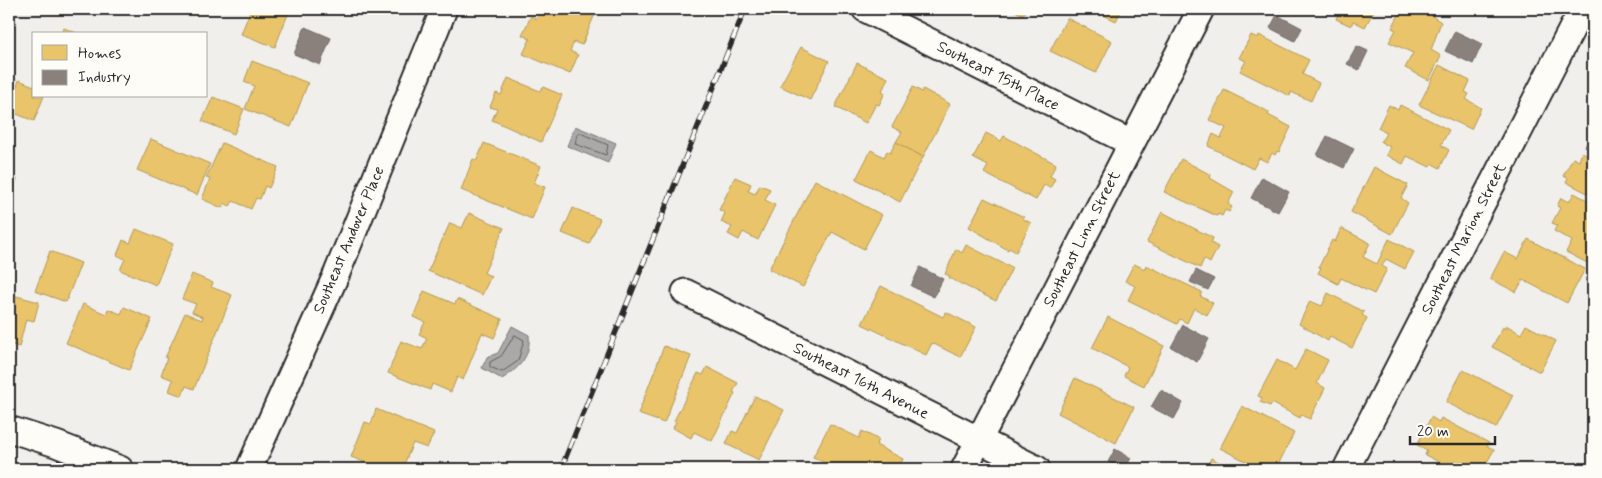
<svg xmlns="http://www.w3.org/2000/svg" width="1602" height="478" font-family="Mynerve,sans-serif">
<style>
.water{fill:#aaa9a7;stroke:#777775}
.homes{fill:#e9c46a;stroke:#b09657}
.industry{fill:#8a817c;stroke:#6e6764}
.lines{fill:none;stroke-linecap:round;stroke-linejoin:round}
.shore{stroke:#5e5d5d;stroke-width:1}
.street-casing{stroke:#2b2b2b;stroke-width:29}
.street{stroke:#fdfcf7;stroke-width:25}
.rail-casing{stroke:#2b2b2b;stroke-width:5.5}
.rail{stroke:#fdfcf7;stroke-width:4;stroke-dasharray:11;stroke-linecap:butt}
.labels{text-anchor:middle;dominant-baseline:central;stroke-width:5;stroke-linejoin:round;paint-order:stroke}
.street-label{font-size:16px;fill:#2b2b2b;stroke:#fdfcf7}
</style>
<rect width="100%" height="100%" fill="#f0efeb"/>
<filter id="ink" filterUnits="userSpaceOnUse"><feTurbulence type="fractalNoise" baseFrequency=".02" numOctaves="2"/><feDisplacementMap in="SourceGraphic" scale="10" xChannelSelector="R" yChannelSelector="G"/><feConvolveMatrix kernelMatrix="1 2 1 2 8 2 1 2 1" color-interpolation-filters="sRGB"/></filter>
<g filter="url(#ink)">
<g class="water">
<path d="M575,126L616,143L608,163L567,146Z"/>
<path d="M512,326L529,335C531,357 519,368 502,379L482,368L487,357L498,353Z"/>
</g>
<g class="homes">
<path d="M251,9H290L275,47L241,34Z"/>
<path d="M541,9H597L582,45L574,42L570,51L578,55L570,74L523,54L530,39L522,35L531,16L537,19Z"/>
<path d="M1011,9H1027L1023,15Z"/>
<path d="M1091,9H1122L1116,21Z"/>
<path d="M1332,9H1375L1365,27L1353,21L1351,26L1336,19L1339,12Z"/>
<path d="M1402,9H1436L1432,16L1441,22L1431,50L1441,56L1429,80L1405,68L1413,53L1389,42L1396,30L1392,28Z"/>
<path d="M1067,18L1112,41L1096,73L1050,51Z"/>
<path d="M64,28L79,34H61Z"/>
<path d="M1251,35L1258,38L1259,35L1309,60L1302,74L1319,83L1311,101L1291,92L1290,96L1240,71L1246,61L1239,58Z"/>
<path d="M801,47L829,61L810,100L780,86Z"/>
<path d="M252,61L308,83L291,127L245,109L254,86L244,82Z"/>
<path d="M857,63L888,78L882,91L885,93L879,105L876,104L866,123L835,107Z"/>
<path d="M1439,65L1470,81L1465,92L1469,94L1466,99L1481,108L1471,129L1419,105Z"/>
<path d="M508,78L540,91L543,87L562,95L541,142L492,120L497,109L490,107L496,93L501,95Z"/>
<path d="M19,80L34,86V96H44L34,121L9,111Z"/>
<path d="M913,87L922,92L923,89L950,104L923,157L896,142L902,132L892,127Z"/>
<path d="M1224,90L1269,112L1268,115L1291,127L1279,152L1277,151L1275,155L1272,153L1267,162L1259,158L1253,169L1208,146L1213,134L1221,138L1226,128L1209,120Z"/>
<path d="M213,97L244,109L234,134L202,121Z"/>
<path d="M1389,105L1398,110L1400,105L1449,130L1441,145L1449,150L1440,168L1431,163L1430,167L1407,156L1403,164L1386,155L1390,147L1381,142L1386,133L1378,128Z"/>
<path d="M986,133L1001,141L1004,136L1056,164L1050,176L1055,179L1050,188L1044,185L1036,200L984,173L988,166L973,158Z"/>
<path d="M151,139L210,164L197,195L137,170Z"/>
<path d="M896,142L923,157L900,202L856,179L871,150L884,157L887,151L890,153Z"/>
<path d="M222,143L278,167L269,188L265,186L260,199L256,198L251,209L233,201L230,206L224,203L222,208L202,199L210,179L206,178Z"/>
<path d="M484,143L541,166L534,183L545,187L532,219L461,190L473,159L477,160Z"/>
<path d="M1582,152L1593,158V196L1566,182L1568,178L1563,176L1573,158L1579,161Z"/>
<path d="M1181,159L1211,175L1210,178L1234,192L1228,204L1232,207L1229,212L1225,210L1222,216L1218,214L1217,216L1164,192Z"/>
<path d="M1374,167L1408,185L1401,198L1408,203L1392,234L1351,212Z"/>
<path d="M9,176L17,179L9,200Z"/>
<path d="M735,177L751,184L748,191L755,194L760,185L770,189L765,200L775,205L758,240L743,232L739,240L728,234L732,227L721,222L725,213L719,210Z"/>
<path d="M815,180L882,215L864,249L832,232L803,287L769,269Z"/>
<path d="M1574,193L1593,203V266L1566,252L1572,241L1554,231L1557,225L1552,223L1560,208L1557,206L1561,198L1569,202Z"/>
<path d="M984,198L1024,217L1023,219L1031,223L1016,252L1009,248L1008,250L969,227Z"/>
<path d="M573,208L600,219L589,244L562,233Z"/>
<path d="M1162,212L1213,238L1211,243L1218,247L1210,263L1204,259L1200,268L1147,242Z"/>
<path d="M469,213L504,228L484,273L491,276L482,295L428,271L450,223L462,228Z"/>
<path d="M1341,228L1370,243L1363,257L1377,264L1389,239L1414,252L1405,269L1386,259L1382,266L1387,269L1374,294L1341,278L1338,284L1318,273L1321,268L1319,267L1332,240L1335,242Z"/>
<path d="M136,229L173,244L156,285L120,270L125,259L117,255L123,240L130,243Z"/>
<path d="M1528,239L1585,269L1567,303L1523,280L1516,292L1490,279L1504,252L1518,259Z"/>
<path d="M966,245L1012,268L996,301L949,278L950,276L945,274L956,249L962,253Z"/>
<path d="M50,251L81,263L66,302L35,291Z"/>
<path d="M1134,264L1145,269L1146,265L1202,292L1200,296L1213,303L1207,315L1194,308L1187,323L1180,319L1177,324L1128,300L1135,286L1125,281Z"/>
<path d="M192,274L213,283L211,287L232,295L194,389L186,386L182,396L169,391L173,380L161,375L167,358H165L185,313L202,320L203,317L192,312L196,304L182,299Z"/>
<path d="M881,286L943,317L946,312L976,327L960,357L932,343L926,355L862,324Z"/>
<path d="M424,291L455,304L457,299L502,319L494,338L482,333L463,380L457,377L451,392L432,384L430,390L388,373L401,341L422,349L427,338L419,334L425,322L413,317Z"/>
<path d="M1328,293L1364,312L1362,315L1367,318L1352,348L1330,337L1328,341L1299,324L1310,301L1322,306Z"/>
<path d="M9,294L39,302L34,321L26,319L19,347L9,344Z"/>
<path d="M83,304L106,314L108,309L121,314L124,307L152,319L129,370L66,343Z"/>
<path d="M1108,317L1164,346L1144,386L1124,376L1128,367L1092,348Z"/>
<path d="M1506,325L1521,334L1526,325L1556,341L1540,372L1492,347L1503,327L1505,329Z"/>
<path d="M664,346L691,356L664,423L638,414Z"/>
<path d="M1306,349L1328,360L1317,383L1325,388L1310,419L1301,415L1300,418L1272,403L1270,406L1260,402L1262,398L1258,396L1277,360L1295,370Z"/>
<path d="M707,367L738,383L733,392L735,393L712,441L694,432L691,438L673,428L676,422L674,421L698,373L703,375Z"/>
<path d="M1463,370L1513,395L1496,428L1446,402Z"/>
<path d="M1075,378L1134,407L1116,443L1058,413Z"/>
<path d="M755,396L784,410L759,460L726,444L732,431L737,433Z"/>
<path d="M1242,406L1294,433L1276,469H1261L1220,448Z"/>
<path d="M376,409L434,433L427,448L413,443L402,469H382L351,457L365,422L371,424Z"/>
<path d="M1431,417L1439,422L1441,418L1489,443L1487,446L1494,450L1483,469H1453L1425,455L1427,450L1417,445Z"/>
<path d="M830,424L859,438L862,431L879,440L876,445L903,459L898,469H837L813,457Z"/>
<path d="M1211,458L1226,466L1228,463L1240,469H1206Z"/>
</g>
<g class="industry">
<path d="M1277,15L1302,28L1295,41L1270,28Z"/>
<path d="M305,27L331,38L320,65L294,54Z"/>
<path d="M1455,31L1482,44L1473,64L1445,51Z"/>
<path d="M1357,46L1368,51L1359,70L1347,64Z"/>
<path d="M1593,130V151L1585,147Z"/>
<path d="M1327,136L1354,149L1344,168L1317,155Z"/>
<path d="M1262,177L1289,192L1278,212L1251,198Z"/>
<path d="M920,267L943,279L934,297L911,286Z"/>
<path d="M1196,270L1214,279L1208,290L1190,282Z"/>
<path d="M1183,325L1209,339L1197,362L1171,347Z"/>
<path d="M1161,390L1183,403L1174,419L1151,407Z"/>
<path d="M1115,449L1131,458L1125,469L1108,462Z"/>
</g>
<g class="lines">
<g class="shore">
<path d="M580,133L608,145L606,155L575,144L577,135Z"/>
<path d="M515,335L524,340L518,361L502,372L490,367V362L501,356Z"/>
</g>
<defs>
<g id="street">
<path d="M865,9L1131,143"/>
<path d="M685,292L1037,469"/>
<path d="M9,429L56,444L120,469"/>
<path d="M249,469L337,273L444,9"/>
<path d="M964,469L1201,9"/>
<path d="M1346,469L1582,9"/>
</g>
</defs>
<use href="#street" class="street-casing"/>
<use href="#street" class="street"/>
<defs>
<path id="rail" d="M561,469L745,9"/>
</defs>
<use href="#rail" class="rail-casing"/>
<use href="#rail" class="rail"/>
</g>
</g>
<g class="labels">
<g class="street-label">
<text transform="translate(998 76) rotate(27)">Southeast 15th Place</text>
<text transform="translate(1082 239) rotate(-63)">Southeast Linn Street</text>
<text transform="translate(1464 239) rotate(-63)">Southeast Marion Street</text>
<text transform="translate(349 240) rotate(-67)">Southeast Andover Place</text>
<text transform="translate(861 381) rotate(27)">Southeast 16th Avenue</text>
</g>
</g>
<rect width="1602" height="478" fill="none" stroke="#fdfcf7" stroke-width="30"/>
<rect x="15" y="15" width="1572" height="448" fill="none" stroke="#2b2b2b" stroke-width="2" filter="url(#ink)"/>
<rect x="32" y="32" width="175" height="65" fill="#fdfcf7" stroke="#a9a8a5"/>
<rect x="42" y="45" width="25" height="15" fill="#e9c46a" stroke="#a9a8a5"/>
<text x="78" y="58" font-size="15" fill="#2b2b2b">Homes</text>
<rect x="42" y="70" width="25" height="15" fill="#8a817c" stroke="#a9a8a5"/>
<text x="78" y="82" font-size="15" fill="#2b2b2b">Industry</text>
<path d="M1410 436v8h85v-8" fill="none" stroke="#2b2b2b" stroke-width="2.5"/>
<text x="1417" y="436" font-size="15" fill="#2b2b2b" stroke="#fdfcf7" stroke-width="4" paint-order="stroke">20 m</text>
</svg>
